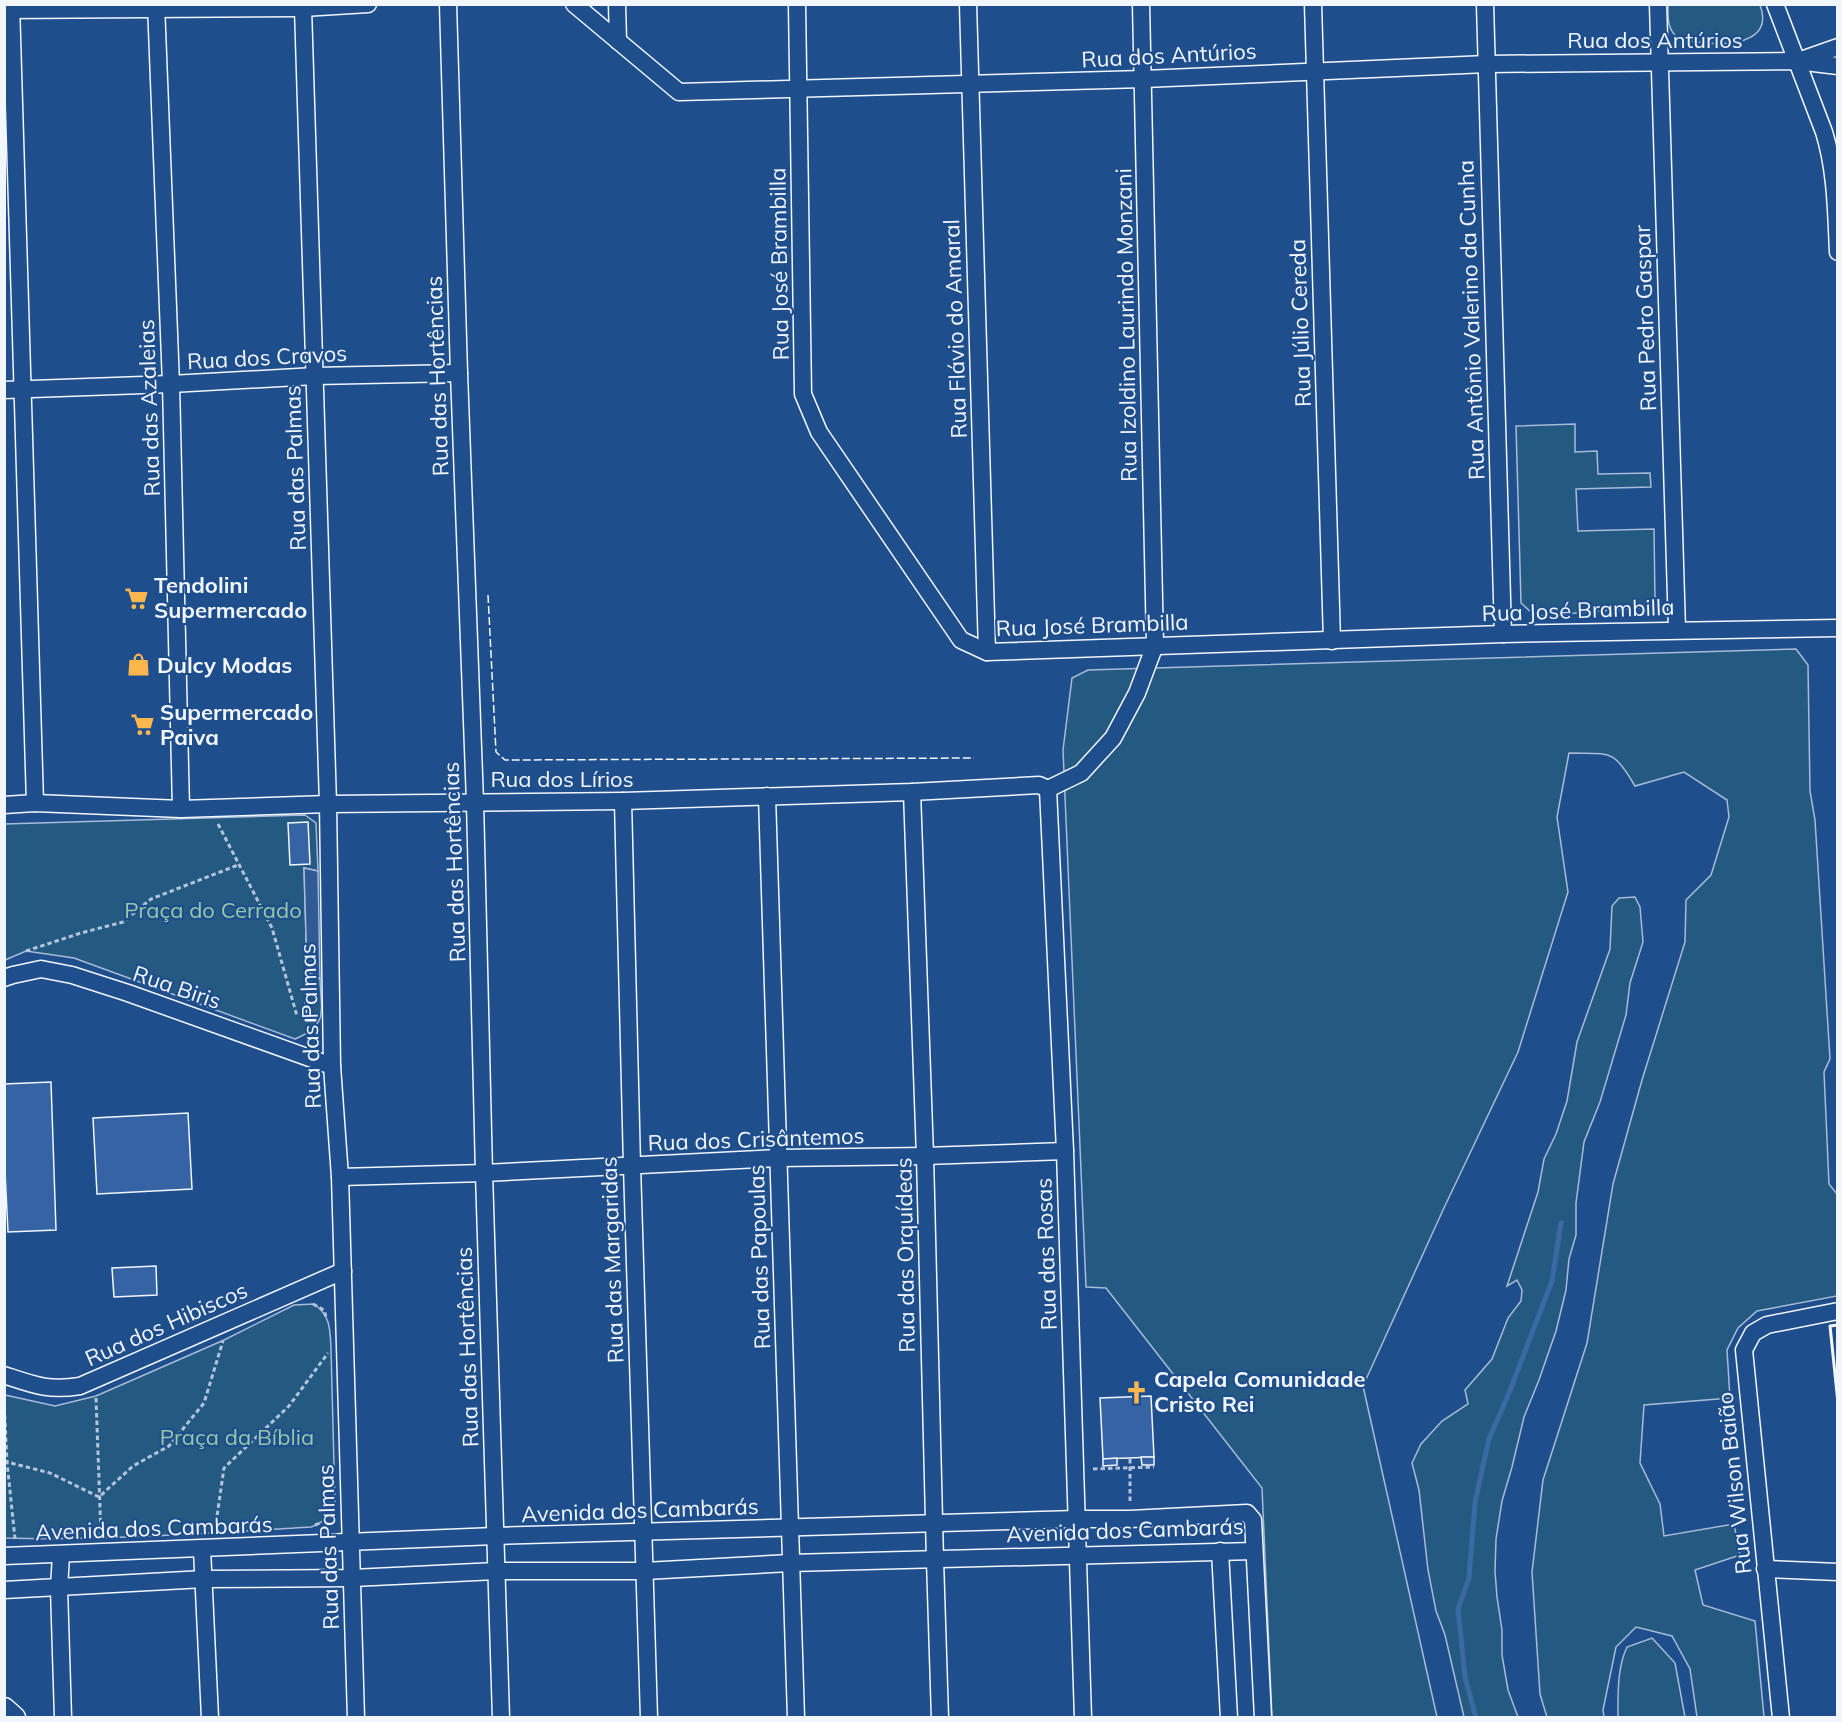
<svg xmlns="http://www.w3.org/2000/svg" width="1842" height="1722" font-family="Mulish,sans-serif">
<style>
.green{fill:#245a82;stroke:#a8bbd7;stroke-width:1.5}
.parking{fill:#305b95;stroke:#a8bbd7;stroke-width:1.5}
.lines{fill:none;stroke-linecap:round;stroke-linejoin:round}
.stream{stroke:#3b69a3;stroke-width:5}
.building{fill:#3563a3;stroke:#f2f6ff;stroke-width:1.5}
.minor-casing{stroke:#f2f6ff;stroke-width:19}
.secondary-casing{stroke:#f2f6ff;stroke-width:25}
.path{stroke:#b3c4dc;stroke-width:3;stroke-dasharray:4.5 3;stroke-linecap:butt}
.minor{stroke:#1f4e8c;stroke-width:16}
.secondary{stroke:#1f4e8c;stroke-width:22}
.fence{stroke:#f2f6ff;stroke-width:1.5;stroke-dasharray:8 3;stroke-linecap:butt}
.wall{stroke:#f2f6ff;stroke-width:3}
.labels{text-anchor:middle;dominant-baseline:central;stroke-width:4.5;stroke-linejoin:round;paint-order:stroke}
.street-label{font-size:22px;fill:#f2f6ff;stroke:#1f4e8c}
.poi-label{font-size:22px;font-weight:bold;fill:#f2f6ff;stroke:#1f4e8c;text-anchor:start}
.park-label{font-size:22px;fill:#97c8a6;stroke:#1f4e8c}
</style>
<rect width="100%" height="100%" fill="#1f4e8c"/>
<g class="green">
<path d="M1668,5H1760C1775,45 1724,46 1697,42C1691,41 1680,39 1675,35C1667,27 1668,15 1668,5Z"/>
<path d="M1575,424V452L1597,451L1598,474L1650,473L1651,487L1576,489L1578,531L1654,529L1655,600L1648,607L1541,616L1533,614L1521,603L1516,426Z"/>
<path d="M1796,649L1808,665L1810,791L1815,820L1830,1059L1824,1072L1829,1184L1837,1194L1838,1198L1837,1296L1757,1311L1738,1328L1727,1350L1730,1398L1644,1405L1640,1463L1660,1504L1664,1536L1734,1524L1740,1555L1695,1570L1703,1605L1755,1621L1764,1717H1697L1690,1669L1672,1636L1636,1627L1616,1647L1603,1710L1604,1717H1547L1540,1694L1532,1572L1543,1480L1587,1343L1613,1184L1642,1080L1685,942L1686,900L1711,875L1729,817L1727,800L1684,772L1635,786C1613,748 1611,754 1569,753L1557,817L1568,892L1518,1052L1443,1210L1363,1386L1437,1717H1272L1262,1488L1106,1288L1086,1287L1063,750L1072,678L1088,670Z"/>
<path d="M305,815L316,823L318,871L304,868L307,971L320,979C321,1011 329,1025 295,1039L74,958L26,951L5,960L4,824Z"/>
<path d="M1635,897L1640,907L1643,942L1630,983L1626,1015L1600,1102L1584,1142L1576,1203V1235L1569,1259L1566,1290L1556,1331L1539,1380L1524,1417L1512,1467L1502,1501L1496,1539L1495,1571L1497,1597L1502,1630V1655L1508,1690L1518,1717H1464L1445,1635L1436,1611L1428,1570L1419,1490L1412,1463L1421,1444L1442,1421L1468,1404L1465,1390L1492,1359L1508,1318L1521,1301L1522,1290L1517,1280L1507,1286L1538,1192L1544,1159L1556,1134L1567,1101L1577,1042L1610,949L1612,906L1619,898Z"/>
<path d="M314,1304C331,1316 330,1330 331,1349L335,1504C329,1517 324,1522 311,1527C209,1533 106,1541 5,1538V1395L55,1406L96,1396L224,1340L294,1305Z"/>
<path d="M1652,1638L1675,1663L1685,1717H1618C1618,1694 1617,1668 1627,1647Z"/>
</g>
<path class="parking" d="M304,868L318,871L320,979L307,971Z"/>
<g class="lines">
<path class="stream" d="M1476,1718L1465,1677L1458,1609L1469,1578L1475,1502L1489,1439L1509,1393L1552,1281L1561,1223"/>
</g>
<g class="building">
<path d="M308,822L310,864L290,865L288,823Z"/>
<path d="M51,1082L56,1230L8,1232L4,1151V1084Z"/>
<path d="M188,1113L192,1189L97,1194L93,1118Z"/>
<path d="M156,1266L157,1295L114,1297L112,1268Z"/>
<path d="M1151,1396L1154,1457L1103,1459L1100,1398Z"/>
<path d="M1141,1457H1154V1465H1142Z"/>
<path d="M1117,1458V1465L1103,1466V1459Z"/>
</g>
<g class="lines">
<defs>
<g id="minor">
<path d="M11,4L35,803"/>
<path d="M156,4L171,384L181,809"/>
<path d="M448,4L459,373L475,802L484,1173L501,1718"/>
<path d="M574,4L679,92L1144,79L1487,64L1797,61L1838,66"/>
<path d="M617,4L618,41"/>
<path d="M797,4L803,394L819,432L961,640L987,652L1503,634L1838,628"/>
<path d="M968,4L987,652"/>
<path d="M1313,4L1332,641"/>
<path d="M1485,4L1503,634"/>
<path d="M1658,4L1677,630"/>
<path d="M1775,4L1824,132C1836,171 1836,211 1838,252"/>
<path d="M303,8L328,804L332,1066L340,1177L356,1718"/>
<path d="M4,10L303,8L368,4"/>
<path d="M1801,60L1838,47"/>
<path d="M4,390L171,384L315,376L459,373"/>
<path d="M1048,789L1065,1151L1083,1718"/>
<path d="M1048,789L1081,773L1113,738L1137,693L1155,645L1141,4"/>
<path d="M912,792L925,1156L935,1560L940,1718"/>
<path d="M767,796L796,1718"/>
<path d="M623,801L632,1166L649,1718"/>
<path d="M4,805L35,803L181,809L328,804L623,801L912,792L1039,785L1048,789"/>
<path d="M4,978L13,975L41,969L72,975L128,993L332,1066"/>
<path d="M340,1177L484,1173L779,1158L925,1156L1065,1151"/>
<path d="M4,1375C34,1385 48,1391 80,1386L343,1271"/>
<path d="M202,1549L210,1718"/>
<path d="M1220,1551L1229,1718"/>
<path d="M61,1555L59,1588L63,1718"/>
<path d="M4,1556L495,1536L1077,1519H1130L1247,1513L1253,1520L1263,1718"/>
<path d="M1765,1569L1838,1572"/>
<path d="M4,1590L204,1579L353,1578L496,1571H645L790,1563L1254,1551"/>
<path d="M1781,1718L1744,1350L1753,1333L1767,1325L1838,1311"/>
</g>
<path id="secondary" d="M4,1709L14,1718"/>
</defs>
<use href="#minor" class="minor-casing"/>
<use href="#secondary" class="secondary-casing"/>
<g class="path">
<path d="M218,824L272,928L297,1016"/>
<path d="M26,951L81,933L123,922L151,899L238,865"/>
<path d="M313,1304L324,1310L326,1317"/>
<path d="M96,1398L101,1535"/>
<path d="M4,1400L7,1462L15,1539"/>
<path d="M1130,1459V1502"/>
<path d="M4,1463L7,1462L50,1473L99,1497L133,1466L169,1446L204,1403L223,1341"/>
<path d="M1093,1469L1154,1467"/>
<path d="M315,1525C323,1522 329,1519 332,1511"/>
<path d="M215,1530L224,1468L289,1406L328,1353"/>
</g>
<use href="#minor" class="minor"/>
<use href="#secondary" class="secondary"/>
<path class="fence" d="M488,595L496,752L505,760L974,758"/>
<g class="wall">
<path d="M314,1002H306V1020H315"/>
<path d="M1838,1325L1830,1326L1838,1403"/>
</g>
</g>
<defs>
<symbol id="supermarket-bare" viewBox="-9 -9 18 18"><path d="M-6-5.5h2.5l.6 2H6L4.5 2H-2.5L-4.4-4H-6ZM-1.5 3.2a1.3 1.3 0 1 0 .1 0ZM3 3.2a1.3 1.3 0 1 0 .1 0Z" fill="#ffb74d" stroke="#1f4e8c" stroke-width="2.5" paint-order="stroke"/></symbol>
<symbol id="shop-bare" viewBox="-9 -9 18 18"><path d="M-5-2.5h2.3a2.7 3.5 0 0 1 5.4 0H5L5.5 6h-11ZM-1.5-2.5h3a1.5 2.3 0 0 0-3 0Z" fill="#ffb74d" stroke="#1f4e8c" stroke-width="2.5" paint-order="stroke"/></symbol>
<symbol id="church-bare" viewBox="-9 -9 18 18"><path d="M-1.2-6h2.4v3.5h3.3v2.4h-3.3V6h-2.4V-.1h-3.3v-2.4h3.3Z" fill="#ffb74d" stroke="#1f4e8c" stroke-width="2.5" paint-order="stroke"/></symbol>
</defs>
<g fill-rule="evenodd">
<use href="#supermarket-bare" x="120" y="582" width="33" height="33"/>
<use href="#shop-bare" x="122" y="648" width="33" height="33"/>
<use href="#supermarket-bare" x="126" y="708" width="33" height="33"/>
<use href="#church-bare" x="1120" y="1376" width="33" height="33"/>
</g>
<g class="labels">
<g class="street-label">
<text x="1655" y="40">Rua dos Antúrios</text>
<text transform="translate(1169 55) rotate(-3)">Rua dos Antúrios</text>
<text transform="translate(779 264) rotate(-91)">Rua José Brambilla</text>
<text transform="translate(1645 318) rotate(-92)">Rua Pedro Gaspar</text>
<text transform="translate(1471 320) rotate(-92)">Rua Antônio Valerino da Cunha</text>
<text transform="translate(1300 323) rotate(-92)">Rua Júlio Cereda</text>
<text transform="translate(1126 325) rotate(-91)">Rua Izoldino Laurindo Monzani</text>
<text transform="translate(955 329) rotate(-92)">Rua Flávio do Amaral</text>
<text transform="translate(267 357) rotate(-3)">Rua dos Cravos</text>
<text transform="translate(437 376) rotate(-92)">Rua das Hortências</text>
<text transform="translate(149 408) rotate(-92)">Rua das Azaleias</text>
<text transform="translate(295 468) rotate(-92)">Rua das Palmas</text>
<text transform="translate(1578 610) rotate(-2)">Rua José Brambilla</text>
<text transform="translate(1092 625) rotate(-2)">Rua José Brambilla</text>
<text x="562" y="779">Rua dos Lírios</text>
<text transform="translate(454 862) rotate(-92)">Rua das Hortências</text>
<text transform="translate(177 987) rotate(19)">Rua Biris</text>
<text transform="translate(310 1026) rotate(-92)">Rua das Palmas</text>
<text transform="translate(756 1139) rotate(-2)">Rua dos Crisântemos</text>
<text transform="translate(1046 1254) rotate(-92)">Rua das Rosas</text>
<text transform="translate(905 1255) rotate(-91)">Rua das Orquídeas</text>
<text transform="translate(759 1257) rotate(-92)">Rua das Papoulas</text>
<text transform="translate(612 1260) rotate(-92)">Rua das Margaridas</text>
<text transform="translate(166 1324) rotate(-24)">Rua dos Hibiscos</text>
<text transform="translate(467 1347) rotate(-92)">Rua das Hortências</text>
<text transform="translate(1734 1483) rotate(-96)">Rua Wilson Baião</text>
<text transform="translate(640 1510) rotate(-2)">Avenida dos Cambarás</text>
<text transform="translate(154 1528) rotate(-2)">Avenida dos Cambarás</text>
<text transform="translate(1125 1530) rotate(-2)">Avenida dos Cambarás</text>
<text transform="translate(328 1547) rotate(-92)">Rua das Palmas</text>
</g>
<g class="poi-label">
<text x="154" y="585">Tendolini<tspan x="154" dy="25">Supermercado</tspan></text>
<text x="157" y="665">Dulcy Modas</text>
<text x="160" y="712">Supermercado<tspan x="160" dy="25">Paiva</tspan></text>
<text x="1154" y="1379">Capela Comunidade<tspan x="1154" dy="25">Cristo Rei</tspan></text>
</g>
<g class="park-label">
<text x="213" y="910">Praça do Cerrado</text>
<text x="237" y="1437">Praça da Bíblia</text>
</g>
</g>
<rect width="1842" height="1722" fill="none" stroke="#f2f6ff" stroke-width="12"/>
</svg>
